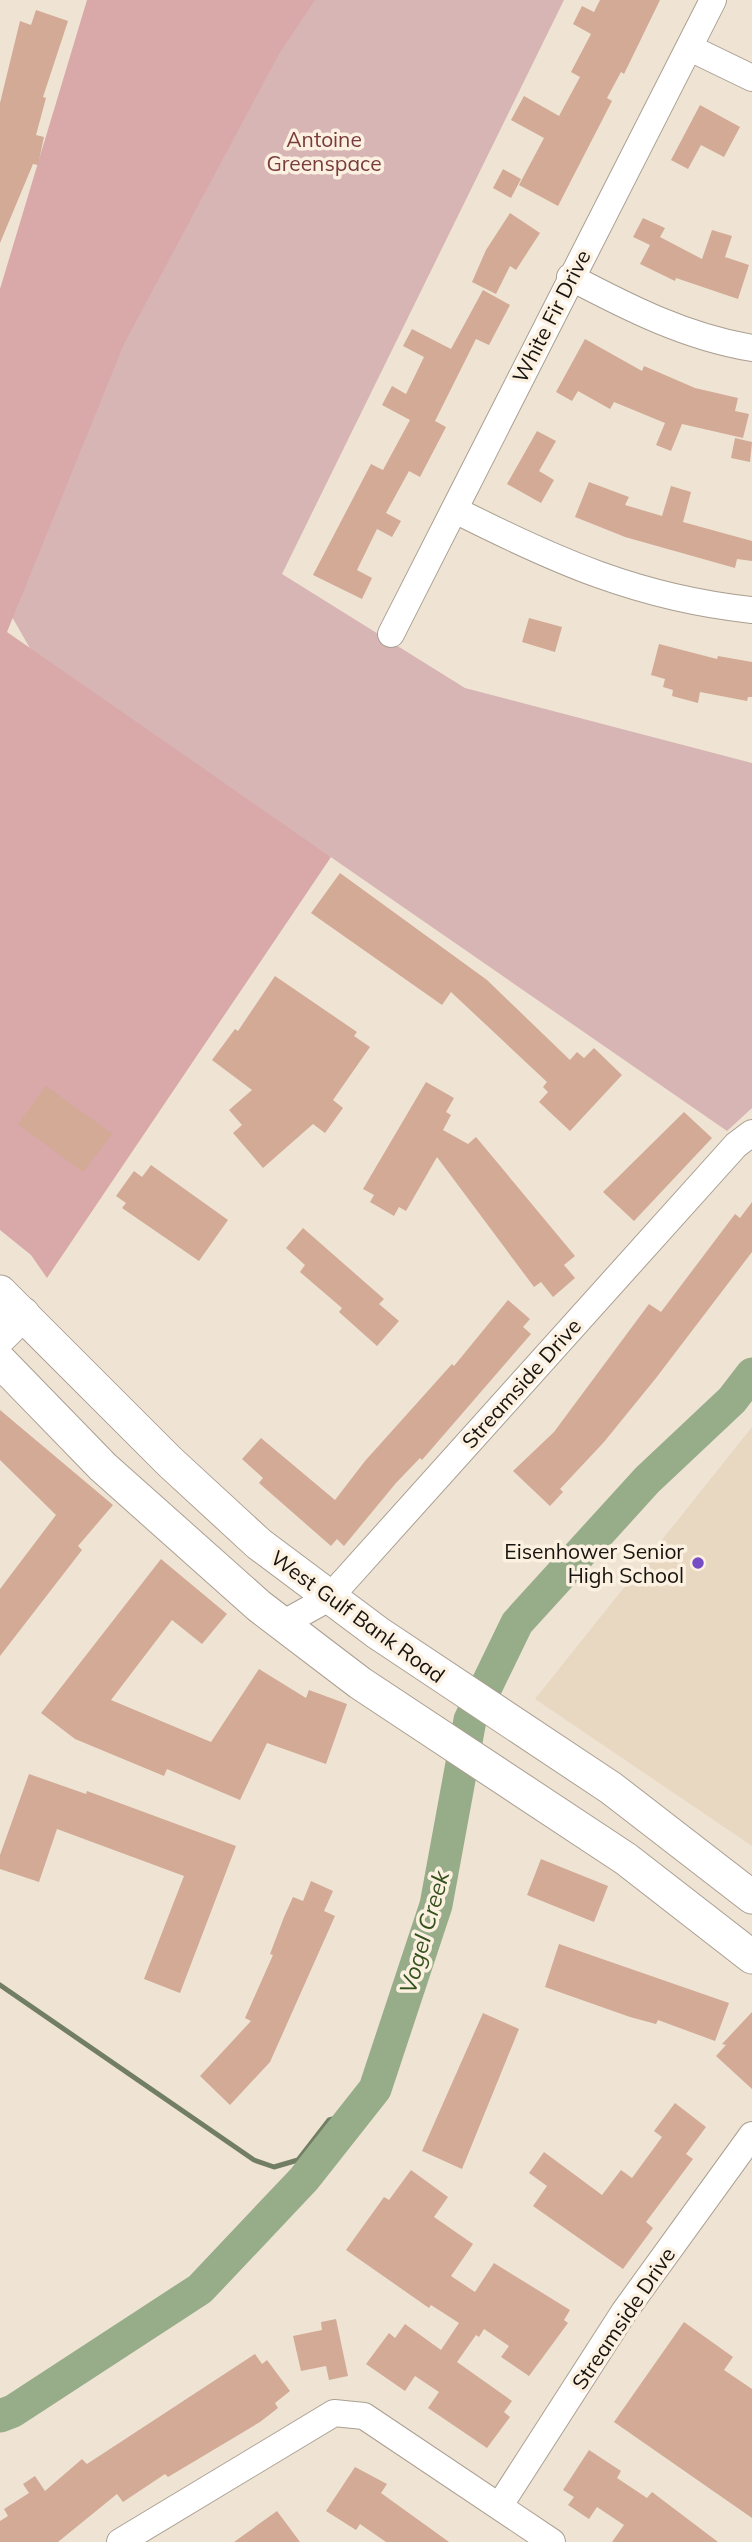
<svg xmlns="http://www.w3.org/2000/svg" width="752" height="2542" font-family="Mulish,sans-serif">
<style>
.built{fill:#e8d8c2}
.green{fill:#d7b5b4}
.forest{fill:#d8a9a8}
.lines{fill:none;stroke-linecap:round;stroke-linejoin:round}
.stream{stroke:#717e63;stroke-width:5}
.river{stroke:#97ac88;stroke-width:33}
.building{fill:#d2aa95}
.minor-casing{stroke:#aa9f91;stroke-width:28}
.major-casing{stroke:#aa9f91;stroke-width:35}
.minor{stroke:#fff;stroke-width:26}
.major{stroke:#fff;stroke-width:33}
.poi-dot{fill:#774dc6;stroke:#fcf1e1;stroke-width:2.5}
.labels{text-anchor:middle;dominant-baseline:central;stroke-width:7;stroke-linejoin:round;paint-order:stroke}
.park-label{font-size:21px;fill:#793b3d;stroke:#fcf1e1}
.street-label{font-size:21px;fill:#17130e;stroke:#fcf1e1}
.poi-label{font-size:21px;fill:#17130e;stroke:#fcf1e1;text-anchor:end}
.water-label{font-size:23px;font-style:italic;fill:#34511c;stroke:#fcf1e1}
</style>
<rect width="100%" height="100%" fill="#efe4d4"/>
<path class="built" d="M752,1427V1846L535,1699Z"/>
<path class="green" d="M218,0H564L282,574L465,688L752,763V1108L727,1131L31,650L8,610Z"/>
<path class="forest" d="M87,0H315L279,54L124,344L7,632L331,857L47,1278L31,1255L0,1230V289Z"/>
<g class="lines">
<path class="stream" d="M0,1985L254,2160L274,2167L298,2160L329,2120L356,2113"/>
<path class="river" d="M0,2416L13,2411L200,2289L304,2179L375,2089L436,1905L470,1720L517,1623L647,1480L732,1400L752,1374"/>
</g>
<g class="building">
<path d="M600,0H660L624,74L621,72L607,98L612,101L558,206L519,185L544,138L511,120L524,96L559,116L580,77L571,72L591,34L573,24L582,6L594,12Z"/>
<path d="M36,10L68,21L43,97L46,98L36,135L44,137L38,165L33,164L0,243V103L20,21L31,25Z"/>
<path d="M700,105L740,127L724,157L701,145L688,169L671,160Z"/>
<path d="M503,169L521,179L511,198L493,188Z"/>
<path d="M510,213L540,233L516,270L510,266L496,294L472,282L486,250Z"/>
<path d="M643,218L665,228L660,237L702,259L712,230L732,236L725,257L749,265L738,299L676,278L675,281L640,264L650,245L633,237Z"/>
<path d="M483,290L510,305L489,345L476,339L435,421L446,427L420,477L409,471L386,513L401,521L392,537L377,529L357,570L372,578L362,599L313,575L371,464L383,470L410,420L382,405L392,386L406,394L424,357L403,346L412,329L451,349Z"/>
<path d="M585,339L642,371L644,366L695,388L738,398L735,411L749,414L743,438L682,424L671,451L656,445L665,423L614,402L610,409L578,391L572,401L556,392Z"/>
<path d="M537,431L556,441L539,471L554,480L541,503L507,484Z"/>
<path d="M735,438L752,442L750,462L731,458Z"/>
<path d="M589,482L629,497L625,505L662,516L671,486L691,492L683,522L752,541V561L737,559L735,568L625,537L575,517Z"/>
<path d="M529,618L562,627L555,652L522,642Z"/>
<path d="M659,644L717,659L718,656L752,662V697H748L747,701L700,692L698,703L672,696L673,690L663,687L665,679L651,675Z"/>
<path d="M340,873L487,980L570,1060L577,1052L584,1058L594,1048L622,1075L570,1131L539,1102L548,1092L543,1087L547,1082L451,992L442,1005L311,913Z"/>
<path d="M275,976L357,1032L354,1036L370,1047L333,1100L343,1108L325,1133L313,1124L263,1168L233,1133L242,1125L229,1110L252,1090L212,1060L235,1029L238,1031Z"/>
<path d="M426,1082L454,1098L446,1112L451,1115L443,1130L468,1144L476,1137L575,1256L564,1265L575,1278L553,1297L541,1282L534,1287L437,1157L406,1211L399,1207L394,1216L370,1202L374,1195L363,1189Z"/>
<path d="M46,1086L112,1134L83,1172L18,1124Z"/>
<path d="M684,1112L712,1138L634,1221L603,1192Z"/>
<path d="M151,1165L228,1220L199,1261L122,1208L126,1203L116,1196L134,1171L142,1177Z"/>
<path d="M752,1202V1252L656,1378L604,1442L560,1489L563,1492L550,1506L513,1471L554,1432L649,1304L661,1312L735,1214L740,1218Z"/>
<path d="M303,1228L384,1299L379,1304L399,1321L377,1346L339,1312L342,1308L300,1272L305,1265L286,1248Z"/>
<path d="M508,1300L530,1319L523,1327L531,1334L422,1460L420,1458L396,1483L344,1546L337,1539L331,1546L259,1483L263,1478L242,1459L261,1438L335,1500L365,1461L452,1364L454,1366Z"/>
<path d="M0,1410L113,1505L78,1546L82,1550L0,1656V1589L56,1515L0,1460Z"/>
<path d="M161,1559L227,1614L202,1644L172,1620L111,1700L211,1742L259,1669L306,1698L309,1690L347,1704L326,1764L267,1743L240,1800L167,1769L164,1776L75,1739L41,1713Z"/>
<path d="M29,1774L86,1794L87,1791L236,1846L180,1993L144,1979L184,1876L57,1829L39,1882L0,1869V1855Z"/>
<path d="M541,1859L608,1886L594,1922L527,1895Z"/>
<path d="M311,1881L333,1891L324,1911L335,1916L270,2062L230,2105L200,2076L251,2021L245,2018L273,1955L270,1954L284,1917L293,1897L303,1901Z"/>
<path d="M559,1944L729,2003L715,2041L658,2020L656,2024L630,2017L545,1987Z"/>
<path d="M752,2012V2089L716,2056L726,2045L722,2044Z"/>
<path d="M483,2013L519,2029L462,2169L422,2151Z"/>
<path d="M675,2103L706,2127L686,2154L693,2159L646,2222L653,2228L623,2269L533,2206L547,2186L529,2173L544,2152L602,2195L621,2170L632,2178L662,2137L654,2131Z"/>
<path d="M411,2170L448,2197L434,2217L473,2244L451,2276L475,2292L494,2263L570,2310L564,2320L568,2323L529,2376L501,2357L509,2346L484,2329L479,2337L476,2335L457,2362L512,2401L504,2412L510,2417L487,2448L428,2408L439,2392L415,2376L405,2391L366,2364L389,2333L395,2338L405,2324L441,2350L459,2323L431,2305L429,2308L346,2250L384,2197L389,2200Z"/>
<path d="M336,2319L348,2376L329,2380L326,2366L301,2371L293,2336L322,2330L321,2322Z"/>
<path d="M684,2322L733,2357L724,2370L752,2389V2518L614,2422Z"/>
<path d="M255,2354L262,2364L267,2360L290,2391L275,2403L278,2408L260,2422L168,2477L165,2474L123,2502L117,2494L58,2542H0V2521L8,2516L4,2509L29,2493L23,2484L35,2476L45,2491L82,2459L87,2464Z"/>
<path d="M589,2450L621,2471L617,2478L647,2498L652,2492L718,2542H612L624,2525L597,2507L589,2519L568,2505L574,2497L563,2490Z"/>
<path d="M355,2467L387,2484L381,2493L449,2542H386L360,2524L356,2530L326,2511Z"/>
<path d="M277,2511L300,2542H234Z"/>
</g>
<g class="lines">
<defs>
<g id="minor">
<path d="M690,48L752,78"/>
<path d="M570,277C629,308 686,337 752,348"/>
<path d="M455,510C556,561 639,598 752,610"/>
<path d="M391,634L713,0"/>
<path d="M284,1623L329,1598L736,1145L752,1133"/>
<path d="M500,2505L624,2312L752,2135"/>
<path d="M120,2542L334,2413L364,2416L552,2542"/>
</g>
<g id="major">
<path d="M0,1292L170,1462L259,1544L378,1633L611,1788L752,1897"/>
<path d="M0,1337L23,1314"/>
<path d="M0,1361L103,1467L259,1606L360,1683L626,1859L752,1957"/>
</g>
</defs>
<use href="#minor" class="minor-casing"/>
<use href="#major" class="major-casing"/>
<use href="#minor" class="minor"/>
<use href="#major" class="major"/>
</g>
<circle class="poi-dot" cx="698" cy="1563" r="7"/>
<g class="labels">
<g class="park-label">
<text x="324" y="139">Antoine<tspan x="324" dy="24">Greenspace</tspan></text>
</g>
<g class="street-label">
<text transform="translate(551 316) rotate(-63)">White Fir Drive</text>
<text transform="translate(521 1383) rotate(-48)">Streamside Drive</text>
<text transform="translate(358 1616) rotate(36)">West Gulf Bank Road</text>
<text transform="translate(623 2318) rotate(-56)">Streamside Drive</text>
</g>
<g class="poi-label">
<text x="684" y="1551">Eisenhower Senior<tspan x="684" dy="24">High School</tspan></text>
</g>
<g class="water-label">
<text transform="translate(424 1932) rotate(-74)">Vogel Creek</text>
</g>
</g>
</svg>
